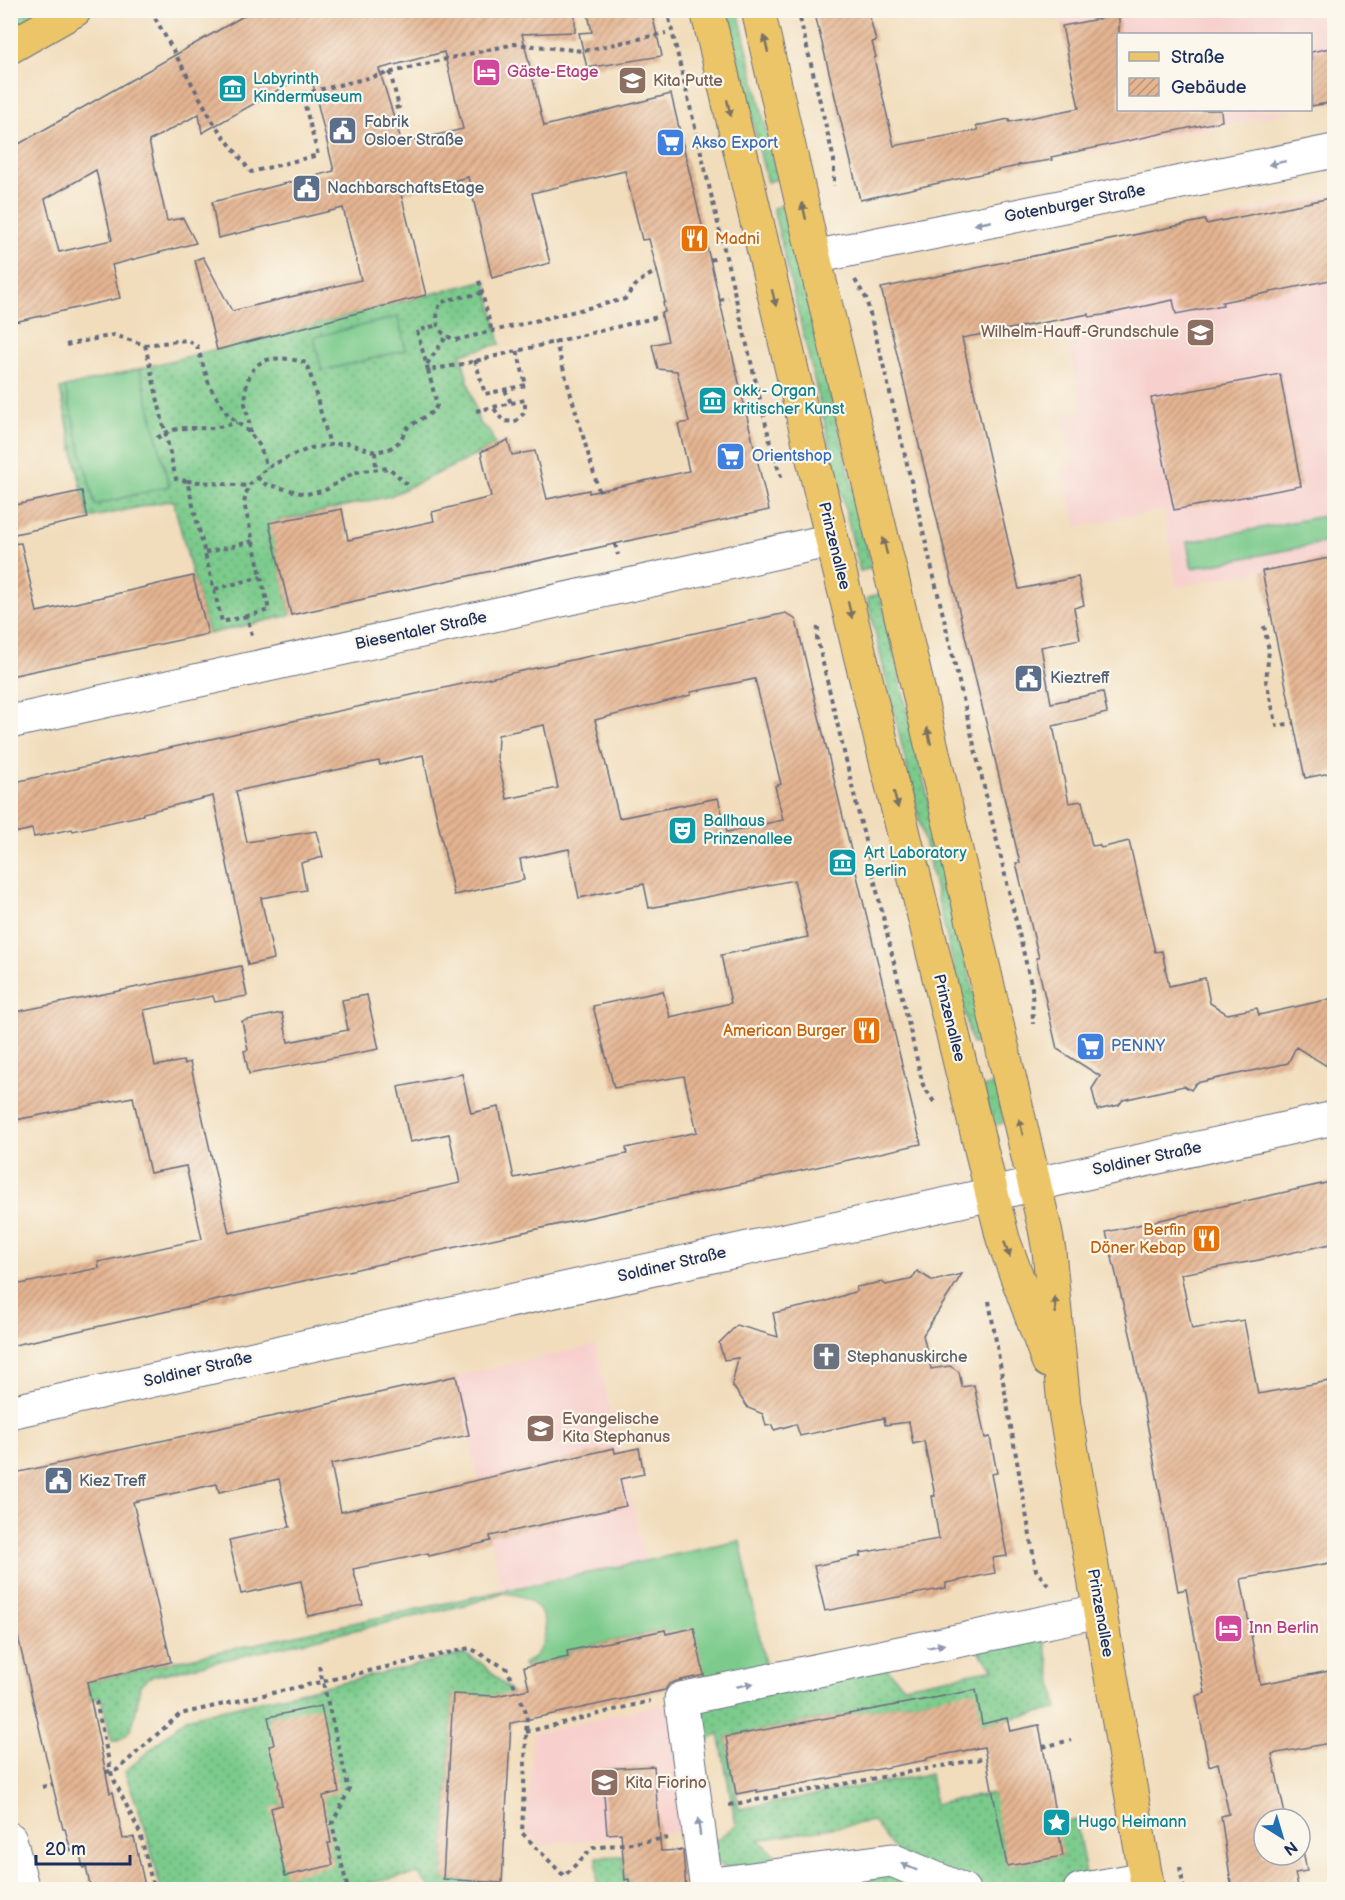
<svg xmlns="http://www.w3.org/2000/svg" width="1345" height="1900" font-family="'Balsamiq Sans',sans-serif">
<style>
.built{fill:#f7d0cd}
.grass{fill:url(#grass-dots);stroke:#4b7d75;stroke-width:1.5}
.garden{fill:#7bcb8c;stroke:#4b7d75;stroke-width:1.5}
.building{fill:url(#building-hatch);fill-rule:evenodd}
.lines{fill:none;stroke-linecap:round;stroke-linejoin:round}
.minor-casing{stroke:#666c7f;stroke-width:35}
.major-casing{stroke:#666c7f;stroke-width:35}
.path{stroke:#666c7f;stroke-width:4;stroke-dasharray:4.5 4.5;stroke-linecap:butt}
.minor{stroke:#fff;stroke-width:33}
.major{stroke:#edc569;stroke-width:33}
.oneway{fill:#797263}
.oneway2{fill:#8d97ae}
.labels{text-anchor:middle;dominant-baseline:central;stroke-width:4.5;stroke-linejoin:round;paint-order:stroke}
.hotel-label{font-size:16px;fill:#b23c85;stroke:#fbf7ec;text-anchor:start}
.culture-label{font-size:16px;fill:#0d838f;stroke:#fbf7ec;text-anchor:start}
.education-label{font-size:16px;fill:#785e54;stroke:#fbf7ec;text-anchor:start}
.service-label{font-size:16px;fill:#4e5e75;stroke:#fbf7ec;text-anchor:start}
.shop-label{font-size:16px;fill:#366cbe;stroke:#fbf7ec;text-anchor:start}
.street-label{font-size:16px;fill:#1b2f5e;stroke:#fbf7ec}
.food-label{font-size:16px;fill:#c56008;stroke:#fbf7ec;text-anchor:end}
.worship-label{font-size:16px;fill:#5b616d;stroke:#fbf7ec;text-anchor:start}
</style>
<defs>
<pattern id="grass-dots" width="8" height="8" patternUnits="userSpaceOnUse" patternTransform="scale(1.5)"><rect width="8" height="8" fill="#7bcb8c"/><path d="M2 2h.1M6 6h.1" fill="none" stroke="#64a576" stroke-width="1.8" stroke-linecap="round"/></pattern>
<pattern id="building-hatch" width="6" height="6" patternUnits="userSpaceOnUse" patternTransform="scale(1.5)"><rect width="6" height="6" fill="#e5b592"/><path d="M-1 1l2-2M0 6l6-6M5 7l2-2" fill="none" stroke="#b9947a"/></pattern>
</defs>
<rect width="100%" height="100%" fill="#fbf7ec"/>
<filter id="ink" filterUnits="userSpaceOnUse"><feTurbulence type="fractalNoise" baseFrequency=".0167" numOctaves="2"/><feDisplacementMap in="SourceGraphic" scale="12" xChannelSelector="R" yChannelSelector="G"/><feConvolveMatrix kernelMatrix="1 2 1 2 8 2 1 2 1" color-interpolation-filters="sRGB"/></filter>
<filter id="wash" filterUnits="userSpaceOnUse"><feTurbulence type="fractalNoise" baseFrequency=".008" numOctaves="4" result="noise"/><feDisplacementMap in="SourceGraphic" scale="24" xChannelSelector="R" yChannelSelector="G"/><feGaussianBlur stdDeviation="1.35" result="paint"/><feColorMatrix in="noise" values="0 0 0 0 0 0 0 0 0 0 0 0 0 0 0 0 0 1.4 0 .05"/><feComposite in="paint" operator="in"/></filter>
<g filter="url(#wash)">
<rect width="100%" height="100%" fill="#f1ddbc"/>
<g class="built">
<path d="M1059,11H1334V102L1311,107L1310,34H1118V110H1297L1088,153Z"/>
<path d="M1334,194V557L1177,587L1164,510L1077,527L1062,469L1074,466L1062,414L1082,410L1050,253Z"/>
<path d="M595,1345L645,1560L502,1591L456,1376Z"/>
<path d="M660,1704L671,1709L682,1831L570,1842L561,1841L543,1846L526,1832L533,1734Z"/>
</g>
<g class="grass">
<path d="M11,11H45L11,30Z"/>
<path d="M726,11H738L778,179L767,182Z"/>
<path d="M785,205L872,568L860,571L773,208Z"/>
<path d="M486,280L500,344L461,354L479,423L490,431L495,446L390,496L270,523L291,615L208,634L173,500L88,518L60,389Z"/>
<path d="M880,594L985,1041L972,1044L867,598Z"/>
<path d="M996,1084L1004,1123L991,1126L983,1087Z"/>
<path d="M502,1591V1593L469,1604L150,1677L140,1685C136,1705 137,1739 112,1741L101,1698L91,1699L87,1682L171,1662Z"/>
<path d="M1043,1634L1058,1709L982,1724L935,1698L726,1737L739,1809L930,1774L935,1804L994,1793L1007,1866L1062,1856L1056,1823L1076,1820L1087,1880L1036,1889H980L897,1853L873,1821L759,1840L785,1864L731,1870L721,1866L714,1858L709,1845L736,1825L719,1733L693,1751L697,1718L703,1709L884,1666L904,1686L994,1669L975,1648Z"/>
<path d="M464,1654L480,1662L513,1693L512,1697L453,1695L443,1879L502,1883L501,1889H432L418,1873L343,1889H161L146,1831L125,1772L186,1718Z"/>
<path d="M623,1856L625,1879H629L630,1889L594,1890L597,1881V1857Z"/>
<path d="M881,1872L930,1890H773Z"/>
</g>
<g class="garden">
<path d="M398,317L406,350L322,371L314,337Z"/>
<path d="M140,369L169,486L95,505L65,387Z"/>
<path d="M1334,514V541L1192,568L1187,542Z"/>
<path d="M740,1541L766,1668L705,1681L698,1650L666,1634L664,1630L567,1651L568,1657L524,1667L523,1664C548,1654 554,1617 530,1601C522,1595 512,1594 502,1593V1591Z"/>
</g>
<g id="blocks">
<g class="building">
<path d="M254,10H575V32L522,34L544,126L671,94L769,510L291,615L269,523L342,509L348,540L434,521L432,512L491,497L481,452L508,440L512,455L535,451L547,499L589,490V493L689,471L678,424L689,422L677,371L658,369L652,345L668,341L661,313L665,312L663,303L665,302L649,239L642,240L625,171L532,193L550,263L492,278L468,177L401,194L426,295L217,350L195,260L203,257L232,311L361,280L343,208L218,238L212,202L334,171L310,72L202,133L199,114L149,141L167,221L183,218L196,243L112,265L120,298L10,323V149ZM444,52L463,129L402,143L379,69ZM96,170L112,240L59,252L45,199Z"/>
<path d="M587,10H651L662,56L587,68L579,33L592,32Z"/>
<path d="M814,10H868L876,41L872,42L876,57L874,58L894,146L978,130L976,126L1009,119V122L1079,108L1062,26L1119,15V110H1221L1222,121L1051,157L1052,160L1018,165V166L860,200Z"/>
<path d="M1335,47V102L1311,106V52Z"/>
<path d="M1335,197V279L1222,302L1223,305L1176,314L1173,300L1103,315L1089,317V314L962,338L1019,589L1078,577L1084,605L1074,608L1080,639L1041,647L1051,703L1103,692L1107,713L1053,726L1069,803L1082,801L1092,846L1099,845L1101,848L1129,841L1155,952L1162,951L1169,986L1205,978L1210,1003L1227,1014L1257,1008L1259,1015L1335,998V1071L1296,1047L1288,1063L1196,1083L1191,1090L1184,1086L1123,1100L1119,1105L1097,1110L1092,1089L1100,1076L1057,1049L1036,958H1039L1016,863H1020L881,288L1205,220L1206,224Z"/>
<path d="M1280,374L1301,486L1174,510L1151,398Z"/>
<path d="M82,491L88,518L10,535V506Z"/>
<path d="M21,543L37,612L193,576L208,634L10,676V544Z"/>
<path d="M1335,557V772L1305,778L1262,571Z"/>
<path d="M786,613L796,620L921,1144L10,1346V1286L99,1268L98,1262L202,1239L186,1166L150,1173L133,1097L10,1121V1013L241,966L247,996L215,1002L213,996L144,1010L155,1066L183,1061L184,1064L190,1062L229,1233L460,1183L449,1134L410,1142L398,1087L462,1074L471,1113L499,1107L514,1178L627,1154L626,1148L697,1132L684,1076L614,1088L593,1006L663,991L670,1017L731,1003L721,955L808,937L794,880L649,908L644,884L579,898L569,849L520,859L524,880L454,895L423,755L380,765L379,761L236,791L247,842L316,831L323,857L301,863L306,890L261,898L274,959L248,965L213,796L143,813V815L73,831L72,829L34,837L32,829L10,834V783ZM755,679L781,784L775,786L783,820L727,832L718,798L619,818L595,720L691,695V692ZM544,725L558,788L507,799L497,757L498,735Z"/>
<path d="M367,995L379,1049L249,1074L244,1051L248,1050L242,1021L282,1013L288,1042L348,1030L342,1000Z"/>
<path d="M1335,1181V1243L1259,1260L1181,1274L1192,1329L1244,1320L1258,1394L1335,1380V1562L1241,1579L1260,1684L1335,1670V1742L1272,1754L1286,1819H1264V1855H1300V1835L1307,1871L1295,1873L1299,1890H1232L1221,1816L1229,1814L1218,1763L1209,1766L1196,1696L1205,1693L1186,1589L1178,1591L1132,1342L1106,1232Z"/>
<path d="M917,1271L933,1281L962,1274L923,1335L931,1369L950,1366L959,1372L962,1387L974,1385L985,1438L990,1437L997,1473L991,1474L1007,1556L992,1558L995,1573L946,1583V1588L825,1611L814,1566L861,1556L860,1553L939,1539L932,1496H935L924,1441L913,1444L909,1422L885,1425L884,1418L800,1436L796,1424L774,1430L772,1425L766,1426L763,1414L748,1408L732,1385L738,1358L724,1360L719,1343L737,1325L778,1337L773,1313L824,1302L857,1291L856,1287L882,1282L886,1285L912,1279Z"/>
<path d="M456,1376L469,1435L331,1464L341,1512L614,1448L615,1453L639,1448L644,1474L620,1479L626,1506L490,1536L491,1541L429,1556L428,1553L353,1569L363,1605L308,1616L301,1581L241,1594L229,1540L290,1527L279,1479L219,1492L217,1484L133,1502L171,1662L87,1682L110,1793L113,1792L123,1839L134,1837L146,1890H91L86,1867L83,1868L79,1849L71,1851L65,1829H63L10,1603V1474Z"/>
<path d="M694,1628L704,1675L677,1681L669,1684L665,1690L511,1723L502,1883L443,1879L453,1694L496,1696L529,1689L524,1667L568,1657L567,1651L665,1630L666,1634Z"/>
<path d="M976,1690L982,1724L1007,1718L1010,1731L1039,1725L1063,1856L1007,1866L984,1747L927,1758V1760L790,1786L757,1792V1790L736,1794L726,1737Z"/>
<path d="M321,1706L339,1792L323,1796L331,1843H328L333,1865L285,1876L271,1808L282,1805L278,1784L279,1783L269,1746L274,1745L268,1717Z"/>
<path d="M654,1766L661,1851L683,1850L686,1890H630L629,1879L625,1880L621,1833L607,1834L602,1769Z"/>
</g>
</g>
</g>
<g filter="url(#ink)">
<use href="#blocks" fill-opacity="0" stroke="#666c7f" stroke-width="1.5"/>
<g class="lines">
<defs>
<g id="minor">
<path d="M814,257L1334,151"/>
<path d="M10,722L832,540"/>
<path d="M10,1412L1334,1118"/>
<path d="M10,1839L23,1890"/>
<path d="M707,1885L892,1860L963,1890"/>
<path d="M707,1890L681,1699L1099,1611"/>
<path d="M1080,1890L1146,1878"/>
</g>
<g id="major">
<path d="M707,10L832,540L1003,1239L1048,1361"/>
<path d="M758,10L814,257L897,599L1045,1229L1049,1251L1064,1405L1148,1890"/>
<path d="M10,47L75,10"/>
</g>
</defs>
<use href="#minor" class="minor-casing"/>
<use href="#major" class="major-casing"/>
<g class="path">
<path d="M667,10L773,454L782,479"/>
<path d="M798,10L834,160V186"/>
<path d="M155,18L215,125L251,172L318,155L302,94L446,59L515,44L583,51L666,33"/>
<path d="M390,72L399,107L392,109"/>
<path d="M710,260L718,258"/>
<path d="M855,280L866,298L886,376L1032,988L1033,1024"/>
<path d="M479,281L492,332"/>
<path d="M482,293L452,299L440,303C434,323 436,333 456,340L625,299C634,286 642,277 657,272"/>
<path d="M719,300L728,298"/>
<path d="M555,340L599,491"/>
<path d="M66,345L114,335L145,345L187,340L197,346L210,387L228,415L250,433L260,446L267,468"/>
<path d="M145,345L176,479L187,481L222,622L247,616"/>
<path d="M475,360L485,394L526,385L517,350"/>
<path d="M427,364L446,337"/>
<path d="M428,370L417,331L437,325"/>
<path d="M505,390L511,403"/>
<path d="M476,411L525,400V412L515,422L503,421L493,407"/>
<path d="M250,433C250,423 247,414 245,404C245,400 246,395 246,390C250,354 278,355 307,363L330,445"/>
<path d="M157,438C180,422 194,431 218,427C224,426 231,424 237,422"/>
<path d="M375,452L376,469"/>
<path d="M257,477L265,484L305,494L324,491L355,472L389,468L409,486"/>
<path d="M187,481L248,486"/>
<path d="M615,544L618,555"/>
<path d="M205,553L253,541"/>
<path d="M215,589L261,577"/>
<path d="M1264,626L1269,650L1266,681L1277,726L1293,723"/>
<path d="M818,627L817,638L923,1085L934,1102"/>
<path d="M252,635L247,616L269,610L244,503L248,486L267,468L288,457L311,448L330,445L348,443L375,452L389,449L399,442L408,427L434,411L437,405L428,370L463,364L662,316"/>
<path d="M989,1301L1036,1570L1050,1588"/>
<path d="M319,1666L349,1790L332,1824L348,1890"/>
<path d="M521,1700L527,1714L522,1833L564,1876L593,1848L669,1838"/>
<path d="M96,1701L112,1776L140,1833L154,1890"/>
<path d="M526,1732L650,1701"/>
<path d="M1043,1747L1071,1740"/>
<path d="M106,1772L117,1770L180,1714L470,1648L507,1669L517,1692"/>
<path d="M42,1787L53,1784"/>
<path d="M729,1805L986,1758"/>
<path d="M1180,1867L1184,1890"/>
</g>
<use href="#minor" class="minor"/>
<use href="#major" class="major"/>
</g>
<defs><path id="oneway-solid" d="M-6-.8H1V-3.2L6.5 0L1 3.2V.8H-6Z" transform="scale(1.5)"/></defs>
<g class="oneway">
<use href="#oneway-solid" transform="translate(766 44) rotate(-103)"/>
<use href="#oneway-solid" transform="translate(729 108) rotate(77)"/>
<use href="#oneway-solid" transform="translate(804 211) rotate(-103)"/>
<use href="#oneway-solid" transform="translate(774 298) rotate(76)"/>
<use href="#oneway-solid" transform="translate(885 546) rotate(-104)"/>
<use href="#oneway-solid" transform="translate(850 610) rotate(76)"/>
<use href="#oneway-solid" transform="translate(929 736) rotate(-103)"/>
<use href="#oneway-solid" transform="translate(896 800) rotate(76)"/>
<use href="#oneway-solid" transform="translate(1021 1127) rotate(-103)"/>
<use href="#oneway-solid" transform="translate(1007 1249) rotate(70)"/>
<use href="#oneway-solid" transform="translate(1055 1305) rotate(-95)"/>
</g>
<g class="oneway2">
<use href="#oneway-solid" transform="translate(1277 163) rotate(168)"/>
<use href="#oneway-solid" transform="translate(983 223) rotate(169)"/>
<use href="#oneway-solid" transform="translate(936 1646) rotate(-12)"/>
<use href="#oneway-solid" transform="translate(745 1685) rotate(-12)"/>
<use href="#oneway-solid" transform="translate(699 1827) rotate(-98)"/>
<use href="#oneway-solid" transform="translate(909 1867) rotate(-157)"/>
</g>
</g>
<defs>
<symbol id="hotel-square" viewBox="-11 -11 22 22"><rect x="-9" y="-9" width="18" height="18" rx="4" fill="#d1479c" stroke="#fbf7ec"/><path d="M-6-4.5h1.5V1H6V5H4.5V3h-9V5H-6ZM-4 0a1.8 1.8 0 1 1 3.6 0ZM.5 0V-2.5h3Q6-2.5 6 0Z" fill="#fff"/></symbol>
<symbol id="school-square" viewBox="-11 -11 22 22"><rect x="-9" y="-9" width="18" height="18" rx="4" fill="#8d6e63" stroke="#fbf7ec"/><path d="M0-5L7-2L0 1L-7-2ZM-4 1L0 2.5L4 1V4Q0 6-4 4Z" fill="#fff"/></symbol>
<symbol id="museum-square" viewBox="-11 -11 22 22"><rect x="-9" y="-9" width="18" height="18" rx="4" fill="#0f9aa8" stroke="#fbf7ec"/><path d="M0-6L6-3V-2H-6V-3ZM-5-1h2V3h-2ZM-1-1h2V3h-2ZM3-1h2V3H3ZM-6 4H6V6H-6Z" fill="#fff"/></symbol>
<symbol id="civic-square" viewBox="-11 -11 22 22"><rect x="-9" y="-9" width="18" height="18" rx="4" fill="#5c6f8a" stroke="#fbf7ec"/><path d="M-.6-6.5H3V-4.5H.6V-3L4-1V1h2V6H-6V1h2V-1L-.6-3ZM-1.2 2.5V6h2.4V2.5Z" fill="#fff"/></symbol>
<symbol id="supermarket-square" viewBox="-11 -11 22 22"><rect x="-9" y="-9" width="18" height="18" rx="4" fill="#3f7fe0" stroke="#fbf7ec"/><path d="M-6-5.5h2.5l.6 2H6L4.5 2H-2.5L-4.4-4H-6ZM-1.5 3.2a1.3 1.3 0 1 0 .1 0ZM3 3.2a1.3 1.3 0 1 0 .1 0Z" fill="#fff"/></symbol>
<symbol id="restaurant-square" viewBox="-11 -11 22 22"><rect x="-9" y="-9" width="18" height="18" rx="4" fill="#e8710a" stroke="#fbf7ec"/><path d="M-5-6h1v4h1v-4h1v4h1v-4h1v5L-1.5 .5V6h-2V.5L-5-1ZM5-6V6H3V1.5H1.5Q1.5-4 5-6Z" fill="#fff"/></symbol>
<symbol id="theatre-square" viewBox="-11 -11 22 22"><rect x="-9" y="-9" width="18" height="18" rx="4" fill="#0f9aa8" stroke="#fbf7ec"/><path d="M-5-5.5Q0-4 5-5.5V0Q5 5 0 6Q-5 5-5 0ZM-3.3-2.5H-1v1.5H-3.3ZM1-2.5H3.3v1.5H1ZM-2.8 1Q0 5.5 2.8 1Z" fill="#fff"/></symbol>
<symbol id="church-square" viewBox="-11 -11 22 22"><rect x="-9" y="-9" width="18" height="18" rx="4" fill="#6b7280" stroke="#fbf7ec"/><path d="M-1.2-6h2.4v3.5h3.3v2.4h-3.3V6h-2.4V-.1h-3.3v-2.4h3.3Z" fill="#fff"/></symbol>
<symbol id="sight-square" viewBox="-11 -11 22 22"><rect x="-9" y="-9" width="18" height="18" rx="4" fill="#0f9aa8" stroke="#fbf7ec"/><path d="M0-6L1.8-2.2L6-1.7L2.9 1.2L3.7 5.4L0 3.3L-3.7 5.4L-2.9 1.2L-6-1.7L-1.8-2.2Z" fill="#fff"/></symbol>
</defs>
<g fill-rule="evenodd">
<use href="#hotel-square" x="470" y="56" width="33" height="33"/>
<use href="#school-square" x="616" y="64" width="33" height="33"/>
<use href="#museum-square" x="216" y="72" width="33" height="33"/>
<use href="#civic-square" x="326" y="114" width="33" height="33"/>
<use href="#supermarket-square" x="654" y="126" width="33" height="33"/>
<use href="#civic-square" x="290" y="172" width="33" height="33"/>
<use href="#restaurant-square" x="678" y="222" width="33" height="33"/>
<use href="#school-square" x="1184" y="316" width="33" height="33"/>
<use href="#museum-square" x="696" y="384" width="33" height="33"/>
<use href="#supermarket-square" x="714" y="440" width="33" height="33"/>
<use href="#civic-square" x="1012" y="662" width="33" height="33"/>
<use href="#theatre-square" x="666" y="814" width="33" height="33"/>
<use href="#museum-square" x="826" y="846" width="33" height="33"/>
<use href="#restaurant-square" x="850" y="1014" width="33" height="33"/>
<use href="#supermarket-square" x="1074" y="1030" width="33" height="33"/>
<use href="#restaurant-square" x="1190" y="1222" width="33" height="33"/>
<use href="#church-square" x="810" y="1340" width="33" height="33"/>
<use href="#school-square" x="524" y="1412" width="33" height="33"/>
<use href="#civic-square" x="42" y="1464" width="33" height="33"/>
<use href="#hotel-square" x="1212" y="1612" width="33" height="33"/>
<use href="#school-square" x="588" y="1766" width="33" height="33"/>
<use href="#sight-square" x="1040" y="1806" width="33" height="33"/>
</g>
<g class="labels">
<g class="hotel-label">
<text x="507" y="72">Gäste-Etage</text>
<text x="1249" y="1628">Inn Berlin</text>
</g>
<g class="culture-label">
<text x="253" y="79">Labyrinth<tspan x="253" dy="18">Kindermuseum</tspan></text>
<text x="733" y="391">okk - Organ<tspan x="733" dy="18">kritischer Kunst</tspan></text>
<text x="703" y="821">Ballhaus<tspan x="703" dy="18">Prinzenallee</tspan></text>
<text x="864" y="853">Art Laboratory<tspan x="864" dy="18">Berlin</tspan></text>
<text x="1078" y="1822">Hugo Heimann</text>
</g>
<g class="education-label">
<text x="653" y="81">Kita Putte</text>
<text x="1179" y="332" text-anchor="end">Wilhelm-Hauff-Grundschule</text>
<text x="562" y="1419">Evangelische<tspan x="562" dy="18">Kita Stephanus</tspan></text>
<text x="625" y="1783">Kita Fiorino</text>
</g>
<g class="service-label">
<text x="364" y="122">Fabrik<tspan x="364" dy="18">Osloer Straße</tspan></text>
<text x="327" y="188">NachbarschaftsEtage</text>
<text x="1050" y="678">Kieztreff</text>
<text x="79" y="1481">Kiez Treff</text>
</g>
<g class="shop-label">
<text x="692" y="143">Akso Export</text>
<text x="752" y="456">Orientshop</text>
<text x="1111" y="1046">PENNY</text>
</g>
<g class="street-label">
<text transform="translate(1075 204) rotate(-11)">Gotenburger Straße</text>
<text transform="translate(834 546) rotate(76)">Prinzenallee</text>
<text transform="translate(421 631) rotate(-12)">Biesentaler Straße</text>
<text transform="translate(949 1018) rotate(76)">Prinzenallee</text>
<text transform="translate(1147 1159) rotate(-12)">Soldiner Straße</text>
<text transform="translate(672 1265) rotate(-13)">Soldiner Straße</text>
<text transform="translate(198 1370) rotate(-13)">Soldiner Straße</text>
<text transform="translate(1100 1613) rotate(80)">Prinzenallee</text>
</g>
<g class="food-label">
<text x="715" y="239" text-anchor="start">Madni</text>
<text x="846" y="1031">American Burger</text>
<text x="1186" y="1230">Berfin<tspan x="1186" dy="18">Döner Kebap</tspan></text>
</g>
<g class="worship-label">
<text x="847" y="1357">Stephanuskirche</text>
</g>
</g>
<rect width="1345" height="1900" fill="none" stroke="#fbf7ec" stroke-width="36"/>
<rect x="1117" y="33" width="195" height="78" fill="#fbf7ec" stroke="#a1a7b3" stroke-width="1.5"/>
<rect x="1129" y="52" width="30" height="9" fill="#edc569" stroke="#a1a7b3" stroke-width="1.5"/>
<text x="1171" y="63" font-size="18" fill="#1b2f5e">Straße</text>
<rect x="1129" y="78" width="30" height="18" fill="url(#building-hatch)" stroke="#a1a7b3" stroke-width="1.5"/>
<text x="1171" y="93" font-size="18" fill="#1b2f5e">Gebäude</text>
<g transform="translate(1282 1837) rotate(143)"><circle r="28" fill="#fbf7ec" stroke="#a1a7b3" stroke-width="1.5"/>
<path d="M0-4.5L10 22L0 15L-10 22Z" fill="#1f6fb2"/>
<text y="-9" font-size="16" font-weight="bold" text-anchor="middle" fill="#1b2f5e">N</text>
</g>
<path d="M36 1855v9h94v-9" fill="none" stroke="#1b2f5e" stroke-width="3"/>
<text x="45" y="1855" font-size="18" fill="#1b2f5e" stroke="#fbf7ec" stroke-width="4.5" paint-order="stroke">20 m</text>
</svg>
